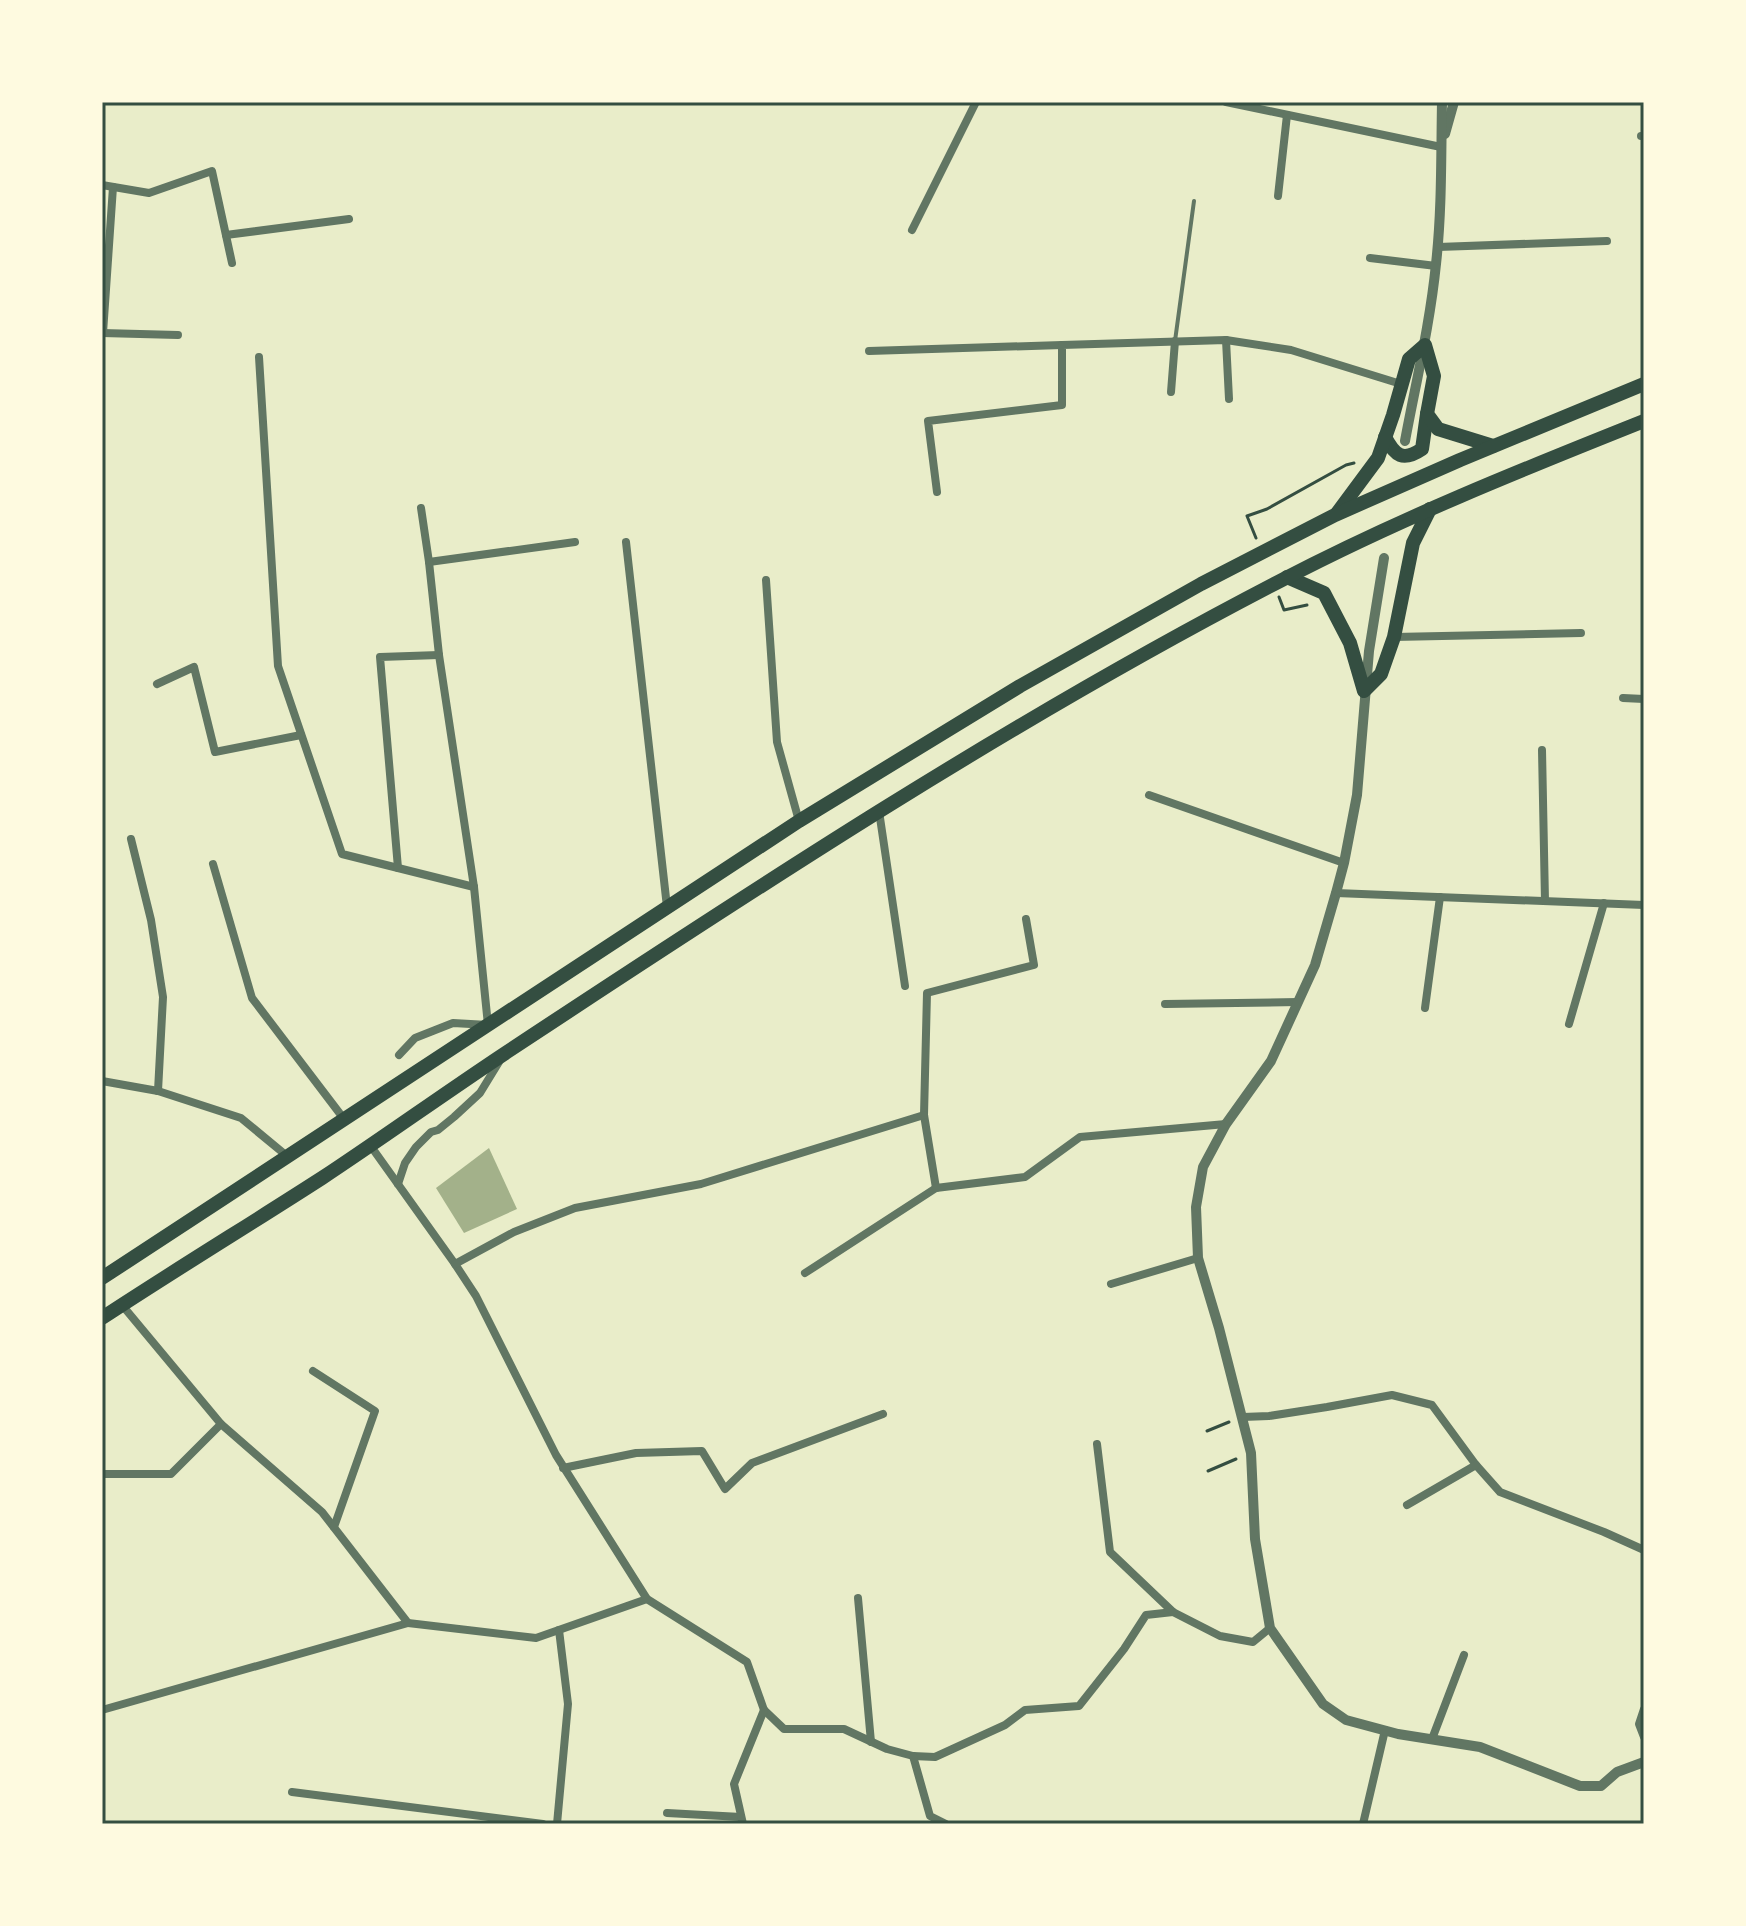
<svg xmlns="http://www.w3.org/2000/svg" width="1746" height="1926" font-family="Helvetica,sans-serif">
<style>
.water{fill:#a3b18a}
.lines{fill:none;stroke-linecap:round;stroke-linejoin:round}
.path{stroke:#344e41;stroke-width:3}
.service{stroke:#617663;stroke-width:4}
.minor{stroke:#617663;stroke-width:8}
.tertiary{stroke:#617663;stroke-width:10}
.trunk{stroke:#344e41;stroke-width:14}
.neatline{fill:none;stroke:#344e41;stroke-width:3}
</style>
<rect width="100%" height="100%" fill="#e9edc9"/>
<path class="water" d="M489,1148L517,1209L464,1233L436,1188Z"/>
<g class="lines">
<g class="path">
<path d="M1256,538L1247,516L1267,509L1346,465L1354,463"/>
<path d="M1279,597L1284,610L1307,605"/>
<path d="M1207,1431L1229,1422"/>
<path d="M1208,1471L1236,1459"/>
</g>
<path class="service" d="M1175,341L1194,201"/>
<g class="minor">
<path d="M1226,102L1441,147"/>
<path d="M1641,136H1644"/>
<path d="M102,185L149,193L212,171L232,263"/>
<path d="M1278,196L1287,115"/>
<path d="M912,230L976,102"/>
<path d="M226,235L349,219"/>
<path d="M1438,247L1607,241"/>
<path d="M1370,258L1436,266"/>
<path d="M102,333L178,335"/>
<path d="M103,333L113,187"/>
<path d="M1226,340L1229,399"/>
<path d="M869,351L1062,345"/>
<path d="M259,357L278,666L342,854L474,887"/>
<path d="M1171,392L1175,341"/>
<path d="M937,492L928,421L1062,405V345L1226,340L1291,350L1401,384"/>
<path d="M626,542L667,907"/>
<path d="M429,562L575,542"/>
<path d="M766,580L777,742L799,821"/>
<path d="M1394,637L1581,633"/>
<path d="M157,684L194,667L215,752L301,735"/>
<path d="M1623,698L1644,699"/>
<path d="M1542,750L1545,901"/>
<path d="M1149,795L1344,863"/>
<path d="M879,811L905,986"/>
<path d="M131,839L151,920L163,997L158,1091"/>
<path d="M213,864L252,998L344,1119"/>
<path d="M398,868L380,657L439,655"/>
<path d="M1336,893L1644,905"/>
<path d="M1165,1004L1298,1002"/>
<path d="M1425,1008L1440,897"/>
<path d="M1569,1024L1604,903"/>
<path d="M399,1055L415,1038L453,1023L488,1025L474,887L439,655L429,562L421,508"/>
<path d="M102,1081L158,1091L241,1118L287,1156"/>
<path d="M370,1145L455,1264L476,1296L556,1455L647,1599L747,1662L764,1710L784,1729H844L887,1749L913,1756L935,1757L1005,1725L1025,1710L1079,1706L1124,1649L1146,1615L1173,1612"/>
<path d="M398,1184L405,1163L416,1147L431,1132L438,1130L454,1117L480,1093L499,1062"/>
<path d="M936,1188L924,1115L927,993L1034,965L1026,919"/>
<path d="M455,1264L514,1232L575,1208L701,1184L924,1115"/>
<path d="M805,1273L936,1188L1025,1177L1080,1137L1226,1124"/>
<path d="M1111,1284L1198,1258"/>
<path d="M122,1305L221,1424L322,1512L408,1623L536,1638L647,1599"/>
<path d="M313,1371L375,1411L334,1527"/>
<path d="M1243,1417L1269,1416L1327,1407L1392,1395L1432,1405L1476,1465L1500,1492L1604,1532L1644,1550"/>
<path d="M1097,1444L1110,1552L1173,1612L1220,1636L1253,1642L1270,1628"/>
<path d="M563,1468L636,1453L702,1451L725,1489L752,1463L883,1414"/>
<path d="M102,1474H171L221,1424"/>
<path d="M1407,1505L1476,1465"/>
<path d="M858,1598L871,1742"/>
<path d="M1644,1709L1639,1724L1644,1737"/>
<path d="M102,1710L408,1623"/>
<path d="M1432,1739L1464,1655"/>
<path d="M913,1756L930,1816L946,1824"/>
<path d="M292,1792L543,1824"/>
<path d="M667,1813L741,1817"/>
<path d="M557,1824L568,1704L559,1630"/>
<path d="M743,1824L734,1784L764,1710"/>
<path d="M1363,1824L1385,1730"/>
</g>
<g class="tertiary">
<path d="M1445,134L1454,102"/>
<path d="M1405,441C1416,382 1430,324 1436,264C1442,210 1441,156 1442,102"/>
<path d="M1384,558L1369,651L1357,795L1344,863L1336,893L1315,965L1271,1061L1226,1124L1203,1167L1196,1207L1198,1258L1219,1328L1251,1453L1255,1539L1270,1628L1323,1704L1346,1720L1398,1734L1480,1747L1580,1786H1601L1617,1772L1644,1762"/>
</g>
<g class="trunk">
<path d="M1385,437C1395,456 1403,462 1422,449L1427,414"/>
<path d="M1338,512L1378,458L1393,415L1409,359L1425,345L1434,376L1427,414L1438,429L1493,446"/>
<path d="M1287,577L1324,593L1350,643L1364,691L1381,674L1394,637L1413,543L1430,509"/>
<path d="M102,1278L799,821L1020,686L1201,584L1335,515L1460,460L1644,384"/>
<path d="M102,1318C175,1270 249,1225 322,1178C384,1137 445,1093 507,1052C760,885 1013,719 1282,580C1399,519 1521,470 1644,421"/>
</g>
</g>
<rect width="1746" height="1926" fill="none" stroke="#fefae0" stroke-width="208"/>
<rect x="104" y="104" width="1538" height="1718" class="neatline"/>
</svg>
